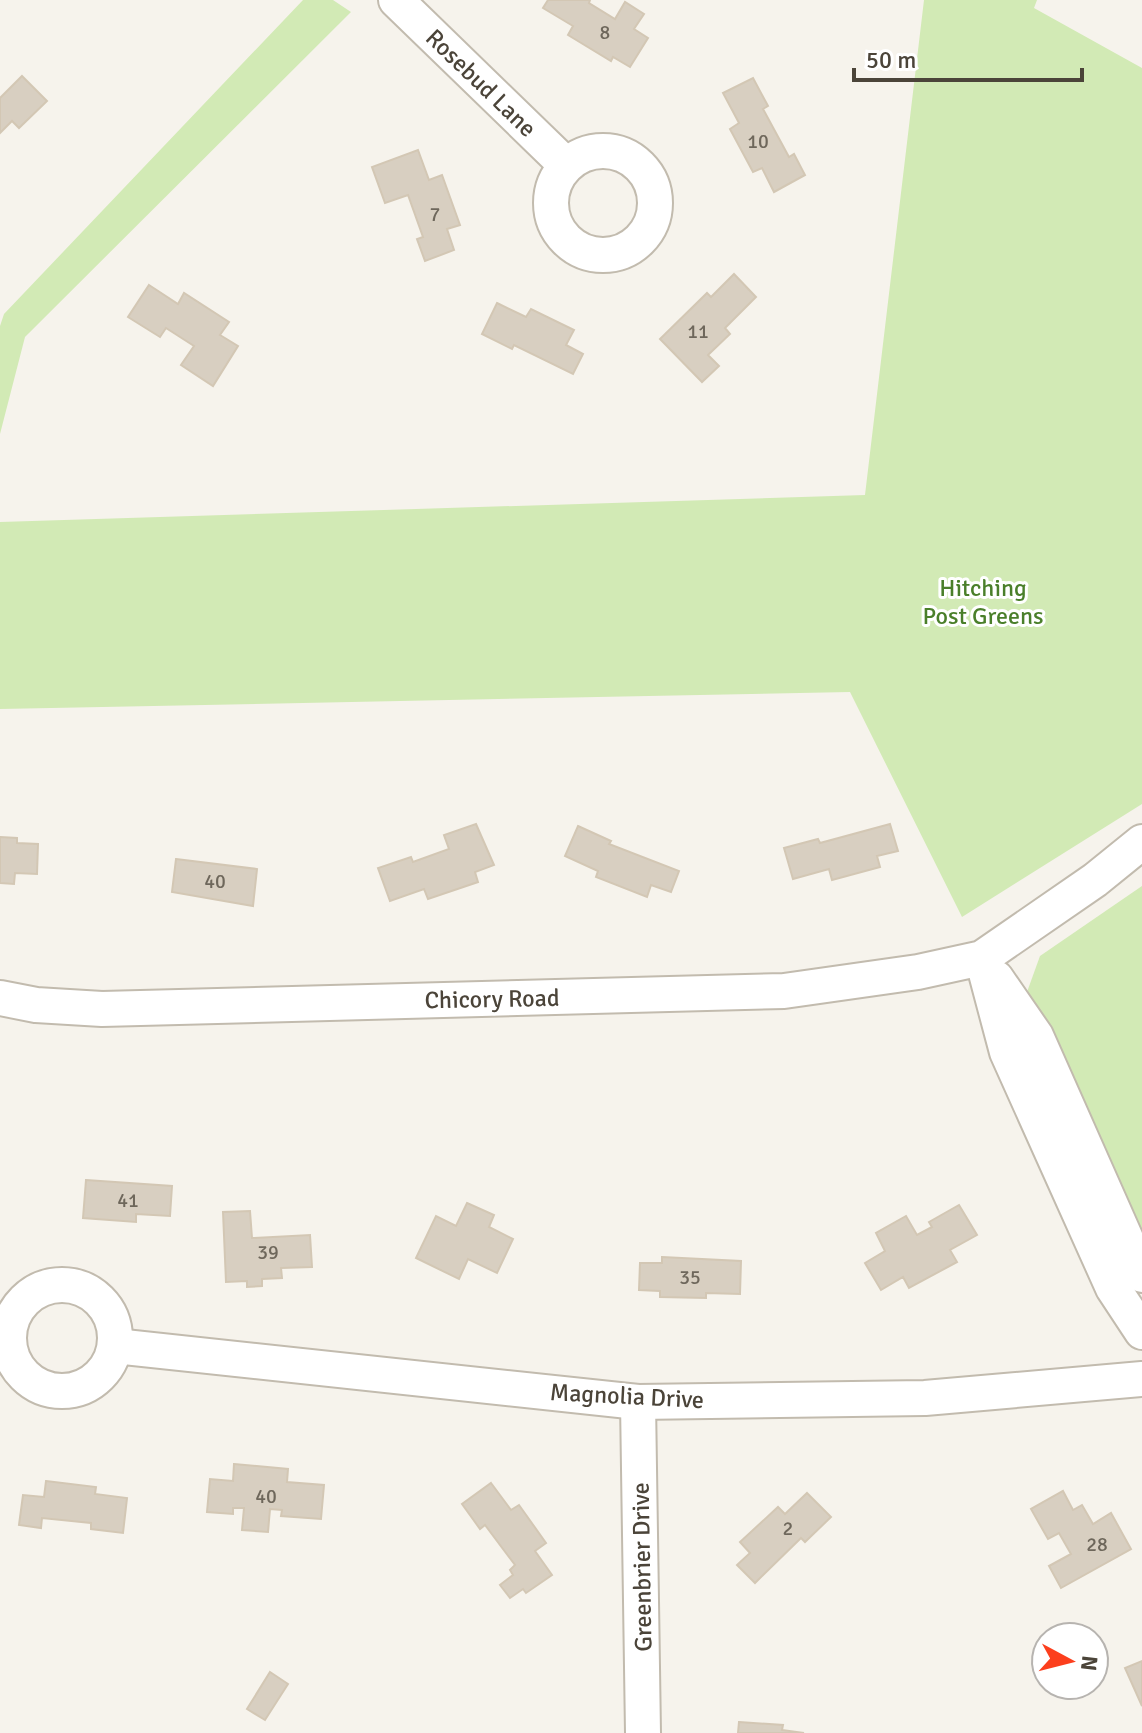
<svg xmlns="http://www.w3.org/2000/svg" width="1142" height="1733" font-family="Signika,sans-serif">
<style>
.green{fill:#d2eab5}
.building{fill:#d8cfc1;stroke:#d3c7b4;stroke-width:2}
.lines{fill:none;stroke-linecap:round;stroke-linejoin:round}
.minor-casing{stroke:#c2bbae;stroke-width:38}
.minor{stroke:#fff;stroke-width:34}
.labels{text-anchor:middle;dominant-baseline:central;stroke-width:6;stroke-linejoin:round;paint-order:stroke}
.number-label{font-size:20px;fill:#6e675b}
.street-label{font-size:24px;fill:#4b4439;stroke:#fff}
.park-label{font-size:24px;fill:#4a7f2a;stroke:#fff}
</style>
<rect width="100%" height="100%" fill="#f6f3ec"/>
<g class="green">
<path d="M303,0H333L351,12L25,337L0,434V326L4,314Z"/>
<path d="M924,0H1037L1034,8L1142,68V804L962,917L850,692L0,709V522L865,495Z"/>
<path d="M1142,886V1250L1027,992L1040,956Z"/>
</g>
<g class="building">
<path d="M548,0H590L589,3L615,19L625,2L644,14L634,29L648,38L630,67L613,57L611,61L568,35L573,26L543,8Z"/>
<path d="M22,76L47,101L19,128L12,121L0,133V98Z"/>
<path d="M753,78L768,106L763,109L789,157L794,154L805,175L774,192L762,168L753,172L730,129L739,123L723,93Z"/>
<path d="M418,150L429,180L442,175L460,225L447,229L454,250L425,261L417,239L423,237L408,195L385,203L372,167Z"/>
<path d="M734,274L756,297L725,328L730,334L708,355L719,366L702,382L660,339L707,293L711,297Z"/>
<path d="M149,285L178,304L184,293L229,322L220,335L238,346L213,386L181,365L194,346L166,328L160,337L128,317Z"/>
<path d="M497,303L526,317L531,309L574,330L566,345L583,354L573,374L514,345L512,349L482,334Z"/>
<path d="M476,824L494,865L475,872L478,882L428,899L424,889L390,901L378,868L411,857L413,862L449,849L444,835Z"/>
<path d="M890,824L898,851L877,856L880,867L832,880L829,869L793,879L784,848L818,839L820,843Z"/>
<path d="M578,826L611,841L609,844L679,871L671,892L651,885L647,897L596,877L598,871L565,856Z"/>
<path d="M0,837L17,838V843L38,844L37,874L15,873L14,884L0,883Z"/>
<path d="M176,859L257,869L253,906L172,892Z"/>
<path d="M86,1180L172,1186L170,1216L136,1214V1222L83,1218Z"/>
<path d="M467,1203L494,1215L489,1227L513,1239L497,1273L468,1259L459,1279L416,1258L436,1216L456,1226Z"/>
<path d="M959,1205L977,1235L950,1250L957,1262L909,1288L903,1277L881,1290L865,1263L885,1251L876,1233L906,1216L917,1235L932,1227L929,1222Z"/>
<path d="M250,1211L252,1238L310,1235L312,1267L281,1268L282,1278L262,1279V1286L247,1287V1281L226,1282L223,1212Z"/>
<path d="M662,1257L741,1261L740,1294L706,1293V1298L660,1297V1291L639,1290L640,1263H662Z"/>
<path d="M234,1464L288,1469L287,1482L324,1485L321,1519L281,1516L282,1510L270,1509L268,1532L242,1530L244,1508H233V1514L207,1512L210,1479L233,1481Z"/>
<path d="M46,1481L96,1487L95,1494L127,1498L123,1533L91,1529V1523L42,1518L41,1528L19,1525L23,1495L44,1497Z"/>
<path d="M491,1483L511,1510L519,1505L546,1543L535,1551L552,1575L526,1593L523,1589L510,1598L500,1585L513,1575L510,1570L515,1565L485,1525L480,1529L462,1504Z"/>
<path d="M1063,1491L1073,1510L1082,1505L1093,1524L1111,1513L1131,1549L1061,1588L1049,1566L1071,1554L1059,1533L1048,1539L1031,1509Z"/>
<path d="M807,1493L831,1517L805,1542L801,1538L755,1583L737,1565L750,1553L740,1542L778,1507L785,1514Z"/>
<path d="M1142,1661V1706L1125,1668Z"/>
<path d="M270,1672L288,1684L265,1720L247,1709Z"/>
<path d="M739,1722L783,1725L782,1730L804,1733H738Z"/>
</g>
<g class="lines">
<defs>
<g id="minor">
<path d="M396,0L566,165"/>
<circle cx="603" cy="203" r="52"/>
<path d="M982,958L1007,1052L1113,1288L1142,1332"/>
<path d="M996,978L1036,1036L1142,1275"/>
<path d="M0,998L36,1005L102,1009L784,991L918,972L982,958L1095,880L1142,842"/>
<circle cx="62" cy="1338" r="53"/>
<path d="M115,1346L638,1402L925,1398L1142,1379"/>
<path d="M638,1402L643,1733"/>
</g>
</defs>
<use href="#minor" class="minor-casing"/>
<use href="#minor" class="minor"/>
</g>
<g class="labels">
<g class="number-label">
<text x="605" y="32">8</text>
<text x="758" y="141">10</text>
<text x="435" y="214">7</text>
<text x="698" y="331">11</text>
<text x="215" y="881">40</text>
<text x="128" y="1200">41</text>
<text x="268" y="1252">39</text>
<text x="690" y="1277">35</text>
<text x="266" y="1496">40</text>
<text x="788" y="1528">2</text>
<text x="1097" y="1544">28</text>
</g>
<g class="street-label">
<text transform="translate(481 83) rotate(44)">Rosebud Lane</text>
<text transform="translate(492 999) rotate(-1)">Chicory Road</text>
<text transform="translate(627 1396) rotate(3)">Magnolia Drive</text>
<text transform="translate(642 1567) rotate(-91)">Greenbrier Drive</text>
</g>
<g class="park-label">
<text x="983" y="588">Hitching<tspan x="983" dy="28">Post Greens</tspan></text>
</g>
</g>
<g transform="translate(1070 1661) rotate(97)"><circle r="38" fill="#ffffff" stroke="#b7b4b0" stroke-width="2"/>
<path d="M0-6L14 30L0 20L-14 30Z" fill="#fc3f1d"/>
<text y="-12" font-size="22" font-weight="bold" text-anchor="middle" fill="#4b4439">N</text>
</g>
<path d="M854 68v12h228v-12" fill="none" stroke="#4b4439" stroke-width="4"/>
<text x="866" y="68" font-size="24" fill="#4b4439" stroke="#ffffff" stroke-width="6" paint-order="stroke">50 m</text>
</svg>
